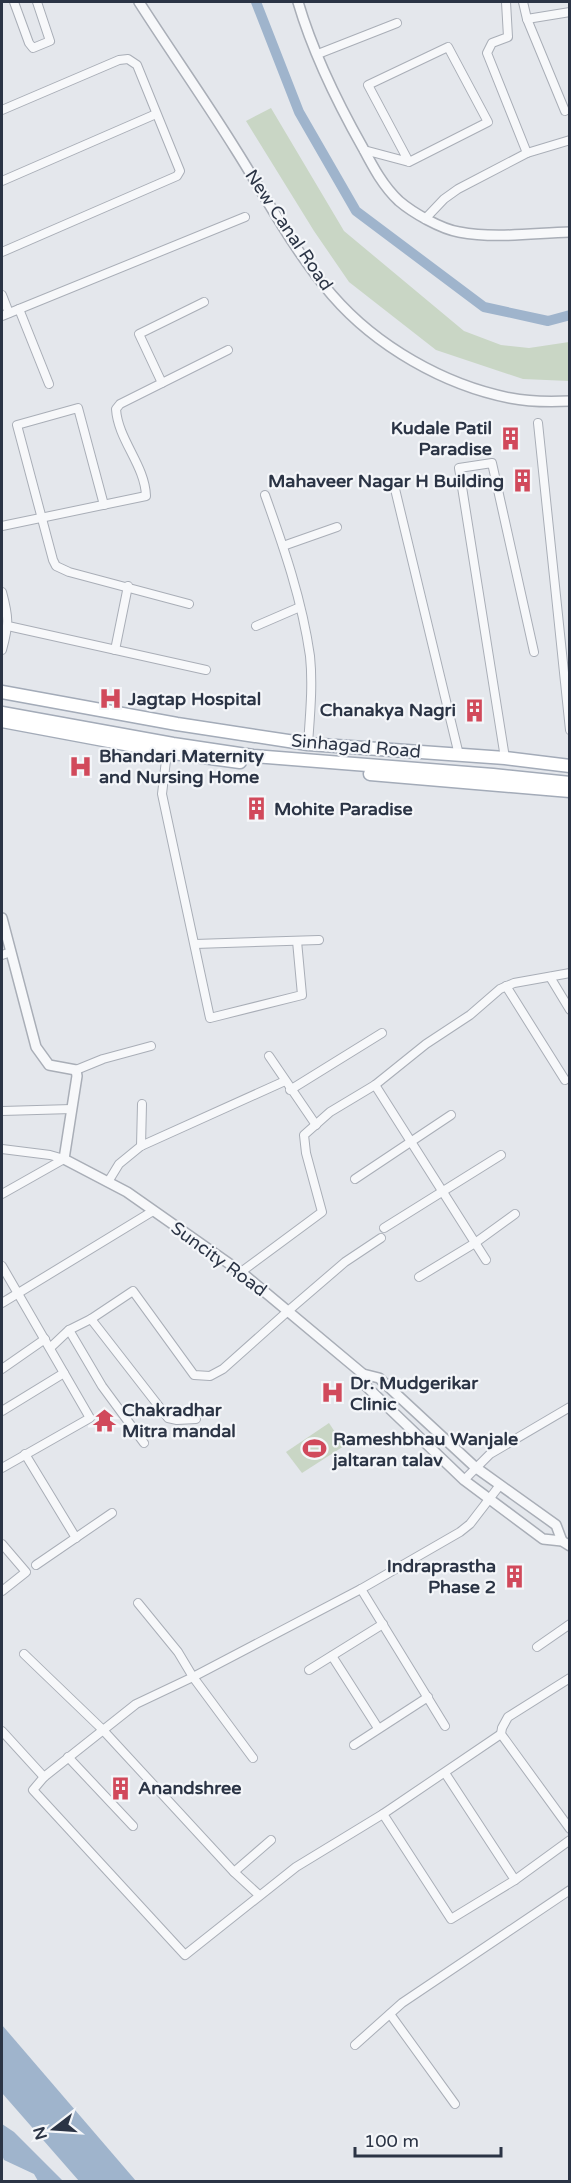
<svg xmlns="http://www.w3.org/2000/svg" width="571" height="2183" font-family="'Varela Round',sans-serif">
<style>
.green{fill:#c9d6c5}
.water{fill:#9fb4cc}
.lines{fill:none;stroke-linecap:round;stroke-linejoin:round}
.canal{stroke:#9fb4cc;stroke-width:10}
.minor-casing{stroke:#a9aeb7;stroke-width:10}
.tertiary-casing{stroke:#a9aeb7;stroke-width:12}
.primary-casing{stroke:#a3abb8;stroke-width:15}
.minor{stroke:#f7f8fa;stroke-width:8}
.tertiary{stroke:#f7f8fa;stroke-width:9}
.primary{stroke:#fff;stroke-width:12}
.labels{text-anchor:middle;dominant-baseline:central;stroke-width:4.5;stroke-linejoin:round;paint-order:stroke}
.street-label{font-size:18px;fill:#2b3445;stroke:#f4f6f9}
.poi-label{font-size:18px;font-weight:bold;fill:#2b3445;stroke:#f4f6f9;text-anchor:start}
</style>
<rect width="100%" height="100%" fill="#e4e7ec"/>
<g class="green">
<path d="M271,108L344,231L464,331L501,345L529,348L569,342V381L523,379L436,350L349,282L314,231L246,121Z"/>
<path d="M329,1423L344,1446L302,1473L286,1452Z"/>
</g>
<g class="water">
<path d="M2,2025L136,2181H79L2,2093Z"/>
<path d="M2,2124L14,2132L63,2181H38L34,2174L4,2160L2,2155Z"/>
</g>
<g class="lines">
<path class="canal" d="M256,2L299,112L356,211L484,307L548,321L570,315"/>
<defs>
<g id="minor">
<path d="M14,2L29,43L33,48L50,41L37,2"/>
<path d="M523,2L527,19L565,111"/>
<path d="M527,19L570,12"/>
<path d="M318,54L397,23"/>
<path d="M2,110L119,60L128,59L137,65L180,171L177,176L2,252"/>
<path d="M364,150L409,162L488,122L448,47L368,85L409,162"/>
<path d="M527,153L570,140"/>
<path d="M2,181L156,114"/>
<path d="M425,219L444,199L458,189L527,153L487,53L492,43L508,37L506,2"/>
<path d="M2,295L9,313"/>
<path d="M19,309L49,384"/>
<path d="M2,316L245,217"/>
<path d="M162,383L139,334L204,302"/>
<path d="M538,423L570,730"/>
<path d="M395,489L459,755"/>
<path d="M265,495C284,548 302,600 310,656C313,685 310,715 308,744"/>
<path d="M104,505L78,408L17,425L53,560L56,566L69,572L189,604"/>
<path d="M2,526L146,496C145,465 118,440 116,409L120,404L228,350"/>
<path d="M283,546L337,527"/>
<path d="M2,592C9,618 9,624 2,650"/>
<path d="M8,626L206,670"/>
<path d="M256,626L300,607"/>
<path d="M115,650L128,586"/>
<path d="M167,752L162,794L210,1018L302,995L297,941"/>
<path d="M505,758L459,468L492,463L534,652"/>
<path d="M195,944L319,940"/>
<path d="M2,955L11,952"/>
<path d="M550,977L570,1010"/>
<path d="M506,986L565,1080"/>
<path d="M269,1056L316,1125"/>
<path d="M76,1070L103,1059L151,1046"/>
<path d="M375,1085L486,1260"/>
<path d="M290,1090L382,1033"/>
<path d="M2,1111L72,1109"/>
<path d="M141,1146L142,1104"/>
<path d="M2,1149L50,1155L64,1159"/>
<path d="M355,1179L451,1115"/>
<path d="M108,1182L119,1164L141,1146L285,1081"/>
<path d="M2,1194L64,1159"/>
<path d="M384,1228L501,1155"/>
<path d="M2,1266L90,1418L2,1468"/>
<path d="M241,1272L322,1212L306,1153L304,1135L330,1112L375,1085L426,1044L470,1015L500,989L514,983L570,973"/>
<path d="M419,1277L475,1243L515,1214"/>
<path d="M2,1303L153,1211"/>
<path d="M91,1319L168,1418L177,1420L196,1419"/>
<path d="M69,1330L91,1319L133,1291L194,1375L210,1376L223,1369L288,1311L345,1262L381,1238"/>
<path d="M50,1348L69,1330L102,1386L144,1443"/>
<path d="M2,1369L45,1339"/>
<path d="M2,1411L64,1373"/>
<path d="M25,1454L76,1538"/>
<path d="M464,1480L490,1454L570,1407"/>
<path d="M500,1485L470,1524L460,1532L361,1589L193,1677L136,1704L44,1777L33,1790L185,1955L296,1867L383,1814L501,1734"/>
<path d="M2,1544L26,1572L2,1591"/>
<path d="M36,1565L112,1513"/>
<path d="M361,1589L445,1726"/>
<path d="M138,1603L178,1652L193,1677L253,1758"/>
<path d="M537,1647L570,1624"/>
<path d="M24,1654L102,1729L234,1872L259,1895"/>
<path d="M332,1656L378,1728"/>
<path d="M309,1670L383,1624"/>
<path d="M570,1678L508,1717L502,1728L501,1734L570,1829"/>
<path d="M2,1731L44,1777"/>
<path d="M354,1745L428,1697"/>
<path d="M68,1757L133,1826"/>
<path d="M445,1773L515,1880"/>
<path d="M383,1814L451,1919L515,1880L570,1840"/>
<path d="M234,1872L271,1840"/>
<path d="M390,2014L455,2104"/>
<path d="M355,2045L402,2003L570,1890"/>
</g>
<g id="tertiary">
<path d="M139,2C171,52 205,100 236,150C267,199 294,251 332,295C376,346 444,385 510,398C530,402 550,402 570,401"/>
<path d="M298,2C313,53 337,102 363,148C373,167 383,186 399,201C413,213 441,229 459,232C495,239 534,233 570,232"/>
<path d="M2,918L36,1047L49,1065L76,1070L77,1076L64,1159L127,1192L241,1272L363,1374L379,1378L475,1467L556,1525L562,1541"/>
<path d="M363,1374L367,1387L464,1480L543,1539L562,1541L570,1546"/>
</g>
<g id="primary">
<path d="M2,692L177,724L308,744L505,758L570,766"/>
<path d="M2,713L173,744L253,756L493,775L570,783"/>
<path d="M2,721L173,753L240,762"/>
<path d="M370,774L570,791"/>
</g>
</defs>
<use href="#minor" class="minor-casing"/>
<use href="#tertiary" class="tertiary-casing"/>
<use href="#primary" class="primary-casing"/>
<use href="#minor" class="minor"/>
<use href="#tertiary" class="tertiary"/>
<use href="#primary" class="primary"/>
</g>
<defs>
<symbol id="building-bare" viewBox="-9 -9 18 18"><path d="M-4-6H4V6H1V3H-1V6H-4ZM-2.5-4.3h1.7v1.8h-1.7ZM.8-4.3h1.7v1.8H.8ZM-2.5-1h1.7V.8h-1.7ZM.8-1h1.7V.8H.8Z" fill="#d1495b" stroke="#f4f6f9" stroke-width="2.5" paint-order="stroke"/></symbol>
<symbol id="hospital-bare" viewBox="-9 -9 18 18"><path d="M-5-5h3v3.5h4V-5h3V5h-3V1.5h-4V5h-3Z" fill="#d1495b" stroke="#f4f6f9" stroke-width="2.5" paint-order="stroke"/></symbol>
<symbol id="temple-bare" viewBox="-9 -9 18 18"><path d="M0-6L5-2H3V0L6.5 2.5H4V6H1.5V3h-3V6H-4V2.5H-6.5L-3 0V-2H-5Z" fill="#d1495b" stroke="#f4f6f9" stroke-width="2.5" paint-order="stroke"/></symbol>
<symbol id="stadium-bare" viewBox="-9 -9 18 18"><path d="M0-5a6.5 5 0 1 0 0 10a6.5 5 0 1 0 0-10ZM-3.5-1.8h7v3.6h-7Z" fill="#d1495b" stroke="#f4f6f9" stroke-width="2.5" paint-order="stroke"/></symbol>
</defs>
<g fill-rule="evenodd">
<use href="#building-bare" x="494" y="422" width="33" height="33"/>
<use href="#building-bare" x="506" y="464" width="33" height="33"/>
<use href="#hospital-bare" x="94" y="682" width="33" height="33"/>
<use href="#building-bare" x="458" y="694" width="33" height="33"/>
<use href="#hospital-bare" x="64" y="750" width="33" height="33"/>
<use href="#building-bare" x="240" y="792" width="33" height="33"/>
<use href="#hospital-bare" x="316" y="1376" width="33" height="33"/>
<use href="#temple-bare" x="88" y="1404" width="33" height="33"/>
<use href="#stadium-bare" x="298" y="1432" width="33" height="33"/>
<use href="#building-bare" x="498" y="1560" width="33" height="33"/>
<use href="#building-bare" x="104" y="1772" width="33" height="33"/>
</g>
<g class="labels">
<g class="street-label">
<text transform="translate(289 230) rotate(56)">New Canal Road</text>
<text transform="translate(356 746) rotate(5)">Sinhagad Road</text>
<text transform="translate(219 1259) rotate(36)">Suncity Road</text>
</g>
<g class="poi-label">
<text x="492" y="428" text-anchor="end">Kudale Patil<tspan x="492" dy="21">Paradise</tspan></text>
<text x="504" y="481" text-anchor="end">Mahaveer Nagar H Building</text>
<text x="128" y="699">Jagtap Hospital</text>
<text x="456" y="710" text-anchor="end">Chanakya Nagri</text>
<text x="99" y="756">Bhandari Maternity<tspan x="99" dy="21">and Nursing Home</tspan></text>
<text x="274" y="809">Mohite Paradise</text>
<text x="350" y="1383">Dr. Mudgerikar<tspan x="350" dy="21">Clinic</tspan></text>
<text x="122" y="1410">Chakradhar<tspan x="122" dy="21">Mitra mandal</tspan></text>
<text x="333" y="1439">Rameshbhau Wanjale<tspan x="333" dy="21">jaltaran talav</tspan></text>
<text x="496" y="1566" text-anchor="end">Indraprastha<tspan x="496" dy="21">Phase 2</tspan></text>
<text x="138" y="1788">Anandshree</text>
</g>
</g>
<rect width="571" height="2183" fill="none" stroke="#2b3445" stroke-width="6"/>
<g transform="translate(54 2129) rotate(253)" stroke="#f4f6f9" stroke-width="4.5" paint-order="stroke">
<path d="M0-4.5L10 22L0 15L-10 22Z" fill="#2b3445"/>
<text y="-9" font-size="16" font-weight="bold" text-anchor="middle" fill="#2b3445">N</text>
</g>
<path d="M355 2147v9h146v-9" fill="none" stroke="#2b3445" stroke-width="3"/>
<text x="364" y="2147" font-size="18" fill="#2b3445" stroke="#f4f6f9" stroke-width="4.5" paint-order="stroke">100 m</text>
</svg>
